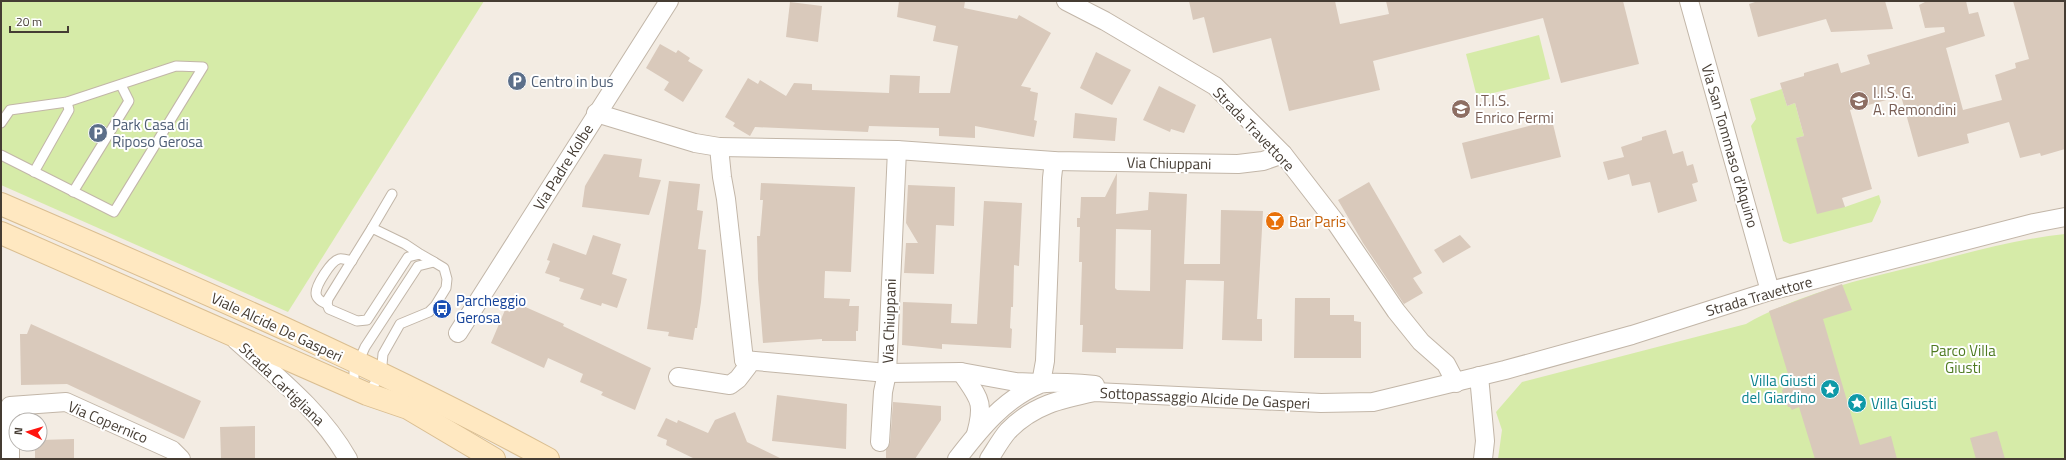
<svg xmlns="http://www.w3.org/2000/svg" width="2066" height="460" font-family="'Titillium Web',sans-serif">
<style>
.green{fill:#d6eba8}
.building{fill:#d9c9bb;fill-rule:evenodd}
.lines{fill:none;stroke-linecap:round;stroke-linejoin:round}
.lane-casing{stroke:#c2b6a8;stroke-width:11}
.street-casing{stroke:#c2b6a8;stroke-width:20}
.secondary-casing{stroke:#dabe91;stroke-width:24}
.lane{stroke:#fff;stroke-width:9}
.street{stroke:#fff;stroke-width:18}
.secondary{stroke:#ffe8c1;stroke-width:22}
.labels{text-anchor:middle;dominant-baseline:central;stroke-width:4;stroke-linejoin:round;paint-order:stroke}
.service-label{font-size:15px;fill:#4e5e75;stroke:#fff;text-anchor:start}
.education-label{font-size:15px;fill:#785e54;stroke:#fff;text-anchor:start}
.street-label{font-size:15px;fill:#453c33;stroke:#fff}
.food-label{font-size:15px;fill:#c56008;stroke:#fff;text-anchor:start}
.transit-label{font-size:15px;fill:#164399;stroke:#fff;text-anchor:start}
.park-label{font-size:15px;fill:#4f7b22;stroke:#fff}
.culture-label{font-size:15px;fill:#0d838f;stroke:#fff;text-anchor:end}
</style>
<rect width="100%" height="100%" fill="#f3ece3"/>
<g class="green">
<path d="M1,1H484L288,312L1,185Z"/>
<path d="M1539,35L1550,79L1477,97L1466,54Z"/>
<path d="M1782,89L1787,106L1795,103L1804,136L1796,138L1845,207L1879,195L1881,202L1872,222L1790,244L1783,241L1751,126L1756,119L1750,99Z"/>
<path d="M2065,234V459H1498L1502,430L1496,412L1522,382L1746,324C1802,292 1867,278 1929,263C1974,251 2018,239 2065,234Z"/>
</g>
<g class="building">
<path d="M899,1H965L964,8L1017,19L1019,15L1051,33L1021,86L1031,88L1030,91L1038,93L1034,120L1037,121L1034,137L975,126V138L939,136V128L869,126L868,132L755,127L750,136L733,126L735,123L725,117L748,78L758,84L760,80L786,96L794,83L812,84V90L889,93L890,75L920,76L919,93H950L958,46L933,41L936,26L897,17Z"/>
<path d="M1189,1H1335L1340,24L1389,14L1386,1H1623L1639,64L1561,83L1543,18L1373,61L1380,90L1289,111L1271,38L1213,53L1204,17L1193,20Z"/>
<path d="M1758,1H1885L1893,29L1831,32L1826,19L1758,37L1749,4Z"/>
<path d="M1927,1H1966L1969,14L1978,12L1985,36L1946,48L1963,110L2002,100L1995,75L2016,68L2015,63L2029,59L2013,1H2065V149L2041,156L2040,153L2020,158L2009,122L1967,134L1969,143L1918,157L1901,96L1850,110L1872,189L1842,198L1845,207L1817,214L1796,138L1804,136L1795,103L1787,106L1780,83L1804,76V73L1838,63L1841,73L1870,64L1867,55L1945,32L1944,27L1925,28L1919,5Z"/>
<path d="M790,2L822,6L818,42L786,37Z"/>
<path d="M660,44L676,53L678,50L690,58L688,61L703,70L683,102L664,90L669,82L646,68Z"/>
<path d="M1096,52L1131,70L1112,105L1080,88Z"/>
<path d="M1159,86L1196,105L1184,133L1171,129L1170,132L1143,120Z"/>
<path d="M1075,113L1117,118L1115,141L1073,138Z"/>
<path d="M1552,120L1561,157L1471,179L1462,143Z"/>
<path d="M1666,130L1673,154L1683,151L1687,166L1693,164L1698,182L1692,184L1697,201L1658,213L1650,182L1632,186L1629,174L1608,180L1603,162L1624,157L1621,147L1642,140V137Z"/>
<path d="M604,154L642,159L639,177L661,180L649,215L582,207L585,186Z"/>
<path d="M1117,173L1116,214L1148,210L1149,192L1187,194L1184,264H1220L1221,210L1263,211L1257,319H1262V341L1222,340L1224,281L1186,280L1183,349L1116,348V353L1082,352L1083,325H1080L1082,262H1079L1080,227H1077V218H1080L1081,197H1105ZM1116,229L1151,230L1150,291L1117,290L1115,288Z"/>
<path d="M669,181L700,184L697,210L703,211L698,249L706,250L701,302L697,328H695L693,340L668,336L669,332L647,329Z"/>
<path d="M1369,182L1422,273L1413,278L1423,293L1404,304L1363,243L1338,200Z"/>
<path d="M761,183L855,187L851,272L825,271L824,298L850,299L849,306H859L858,331H856V341H822V339L763,343L758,279L757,236H760L763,200H760Z"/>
<path d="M908,185L955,187L954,226L936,225L934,274L904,273L906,243H918L906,223Z"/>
<path d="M984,201L1022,203L1019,266L1014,265L1013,307H1011L1010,328L1012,329L1011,348L942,344V349L902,345L903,302L952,304L951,323L977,324Z"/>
<path d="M593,235L621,244L612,274L627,279L617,308L602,303L601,306L580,299L584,289L559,281L560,278L545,273L550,261L547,260L553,243L586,255Z"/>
<path d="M1460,235L1471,247L1443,263L1434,250Z"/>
<path d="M1842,284L1852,310L1823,319L1860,445L1891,436L1897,459H1815L1799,407L1792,410L1790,407H1788L1782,391L1784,387L1791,384L1769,311Z"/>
<path d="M1295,298H1330V315H1354V321L1361,322V358H1294Z"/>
<path d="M514,302L564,324L563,326L651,368L635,410L601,395L603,392L580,382L583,374L548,358L544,368L491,343L505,310L510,312Z"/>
<path d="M31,324L201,401L184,439L67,384L21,385L20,334H27Z"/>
<path d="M777,395L847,404L846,449L772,441Z"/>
<path d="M893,402L941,406V420L915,459L886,458V450L890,443Z"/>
<path d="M735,412L747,442L782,459H695L666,445L667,440L657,436L666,418L677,423L678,420L708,433L715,420Z"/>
<path d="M255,426V459H221L220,427Z"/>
<path d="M1997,431L2005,459H1976L1970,438Z"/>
<path d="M74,439V459H35V444H40V440Z"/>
</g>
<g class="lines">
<defs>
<g id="lane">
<path d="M1,123L10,110L67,102L176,66L203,67L114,212L1,155"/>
<path d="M34,172L69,110L67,102"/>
<path d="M73,192L129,101L121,85"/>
<path d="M372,228L392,194"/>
<path d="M420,254L405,244L372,228L328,299L327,304L329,309L357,321L367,320L408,257L420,254L434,262"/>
<path d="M327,304C322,302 316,299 316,293C316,285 331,261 339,259C342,258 348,260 352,261"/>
<path d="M354,388V372L365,347L418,266L434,262L444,268L447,279L446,288L435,306L429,312L400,324L383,354L381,375L367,394"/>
</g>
<g id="street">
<path d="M1066,1L1105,21L1215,86L1283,154L1334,220L1396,311L1421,342L1446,364L1456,383"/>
<path d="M1689,1L1770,291"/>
<path d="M596,113L695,143L719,147L722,177L726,199L744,360"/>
<path d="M719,147L897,150L1054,161L1238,164L1263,161L1283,154"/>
<path d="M458,333L669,1"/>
<path d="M236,340C277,377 321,411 348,459"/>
<path d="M961,372C979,399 985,401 976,434"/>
<path d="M1479,376L1485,441L1483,459"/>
<path d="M678,377L730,385L738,379L748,366L744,360L887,373L961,372L1016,382L1041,383L1045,361L1052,178L1054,161"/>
<path d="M880,442L883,392L887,373L897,150"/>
<path d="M10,459V406L66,402L172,450L181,459"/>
<path d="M957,459C980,429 1004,399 1040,384C1048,381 1085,384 1095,385"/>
<path d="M989,459C995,450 1001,439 1008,431C1033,405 1061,399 1095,392L1321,403L1373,402L1505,370L1632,335L1770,291L2034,223L2065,217"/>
</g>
<g id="secondary">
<path d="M1,204C186,284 372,363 548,459"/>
<path d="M1,233L367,394L408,408L494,459"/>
</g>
</defs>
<use href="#lane" class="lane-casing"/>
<use href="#street" class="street-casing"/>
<use href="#secondary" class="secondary-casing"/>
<use href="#lane" class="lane"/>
<use href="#street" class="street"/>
<use href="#secondary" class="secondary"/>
</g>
<defs>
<symbol id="parking-disc" viewBox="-11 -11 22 22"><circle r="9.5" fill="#5c6f8a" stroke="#fff"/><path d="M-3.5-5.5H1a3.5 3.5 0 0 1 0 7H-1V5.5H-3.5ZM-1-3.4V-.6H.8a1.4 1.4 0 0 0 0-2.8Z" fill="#fff"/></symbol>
<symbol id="school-disc" viewBox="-11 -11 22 22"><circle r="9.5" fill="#8d6e63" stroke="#fff"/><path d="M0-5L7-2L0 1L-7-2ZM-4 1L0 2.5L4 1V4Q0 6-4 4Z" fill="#fff"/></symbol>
<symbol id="bar-disc" viewBox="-11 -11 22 22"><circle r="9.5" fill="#e8710a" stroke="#fff"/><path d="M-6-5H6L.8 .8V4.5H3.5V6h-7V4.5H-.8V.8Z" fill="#fff"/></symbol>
<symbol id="bus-disc" viewBox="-11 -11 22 22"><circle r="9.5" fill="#1a4fb4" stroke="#fff"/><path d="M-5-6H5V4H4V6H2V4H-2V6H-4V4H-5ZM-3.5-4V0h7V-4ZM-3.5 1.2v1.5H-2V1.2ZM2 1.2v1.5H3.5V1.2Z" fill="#fff"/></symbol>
<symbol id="sight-disc" viewBox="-11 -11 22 22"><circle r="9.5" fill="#0f9aa8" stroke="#fff"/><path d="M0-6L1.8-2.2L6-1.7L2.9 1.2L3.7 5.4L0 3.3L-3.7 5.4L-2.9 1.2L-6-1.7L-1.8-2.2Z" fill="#fff"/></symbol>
</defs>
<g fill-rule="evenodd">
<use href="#parking-disc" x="506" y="70" width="22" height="22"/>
<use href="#school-disc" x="1848" y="90" width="22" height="22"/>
<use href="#school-disc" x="1450" y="98" width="22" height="22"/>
<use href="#parking-disc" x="87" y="122" width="22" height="22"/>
<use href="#bar-disc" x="1264" y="210" width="22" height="22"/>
<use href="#bus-disc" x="431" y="298" width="22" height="22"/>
<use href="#sight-disc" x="1819" y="378" width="22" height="22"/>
<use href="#sight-disc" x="1846" y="392" width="22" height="22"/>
</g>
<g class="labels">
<g class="service-label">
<text x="531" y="81">Centro in bus</text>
<text x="112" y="124">Park Casa di<tspan x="112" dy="17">Riposo Gerosa</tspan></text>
</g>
<g class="education-label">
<text x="1873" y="92">I.I.S. G.<tspan x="1873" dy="17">A. Remondini</tspan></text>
<text x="1475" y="100">I.T.I.S.<tspan x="1475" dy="17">Enrico Fermi</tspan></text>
</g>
<g class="street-label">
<text transform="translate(1254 129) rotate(46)">Strada Travettore</text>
<text transform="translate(1730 146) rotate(74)">Via San Tommaso d'Aquino</text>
<text transform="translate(1169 163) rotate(1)">Via Chiuppani</text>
<text transform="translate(563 167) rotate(-58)">Via Padre Kolbe</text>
<text transform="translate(1759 296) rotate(-16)">Strada Travettore</text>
<text transform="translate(889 321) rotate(-88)">Via Chiuppani</text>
<text transform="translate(277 327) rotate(25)">Viale Alcide De Gasperi</text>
<text transform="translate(282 384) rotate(44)">Strada Cartigliana</text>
<text transform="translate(1205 398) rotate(3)">Sottopassaggio Alcide De Gasperi</text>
<text transform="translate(108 422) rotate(23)">Via Copernico</text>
</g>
<g class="food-label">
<text x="1289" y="221">Bar Paris</text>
</g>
<g class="transit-label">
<text x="456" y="300">Parcheggio<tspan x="456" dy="17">Gerosa</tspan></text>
</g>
<g class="park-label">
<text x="1963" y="350">Parco Villa<tspan x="1963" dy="17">Giusti</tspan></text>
</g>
<g class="culture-label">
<text x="1816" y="380">Villa Giusti<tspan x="1816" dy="17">del Giardino</tspan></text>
<text x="1871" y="403" text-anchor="start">Villa Giusti</text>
</g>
</g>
<rect width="2066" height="460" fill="none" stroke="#453c33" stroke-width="4"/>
<g transform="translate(28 432) rotate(275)"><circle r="19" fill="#ffffff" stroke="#b5b1ad"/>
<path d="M0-3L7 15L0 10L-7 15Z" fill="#ff140e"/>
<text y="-6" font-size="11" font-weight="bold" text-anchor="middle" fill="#453c33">N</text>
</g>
<path d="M10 26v6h58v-6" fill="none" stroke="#453c33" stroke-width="2"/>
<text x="16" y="26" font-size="12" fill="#453c33" stroke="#ffffff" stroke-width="3" paint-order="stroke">20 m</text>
</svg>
